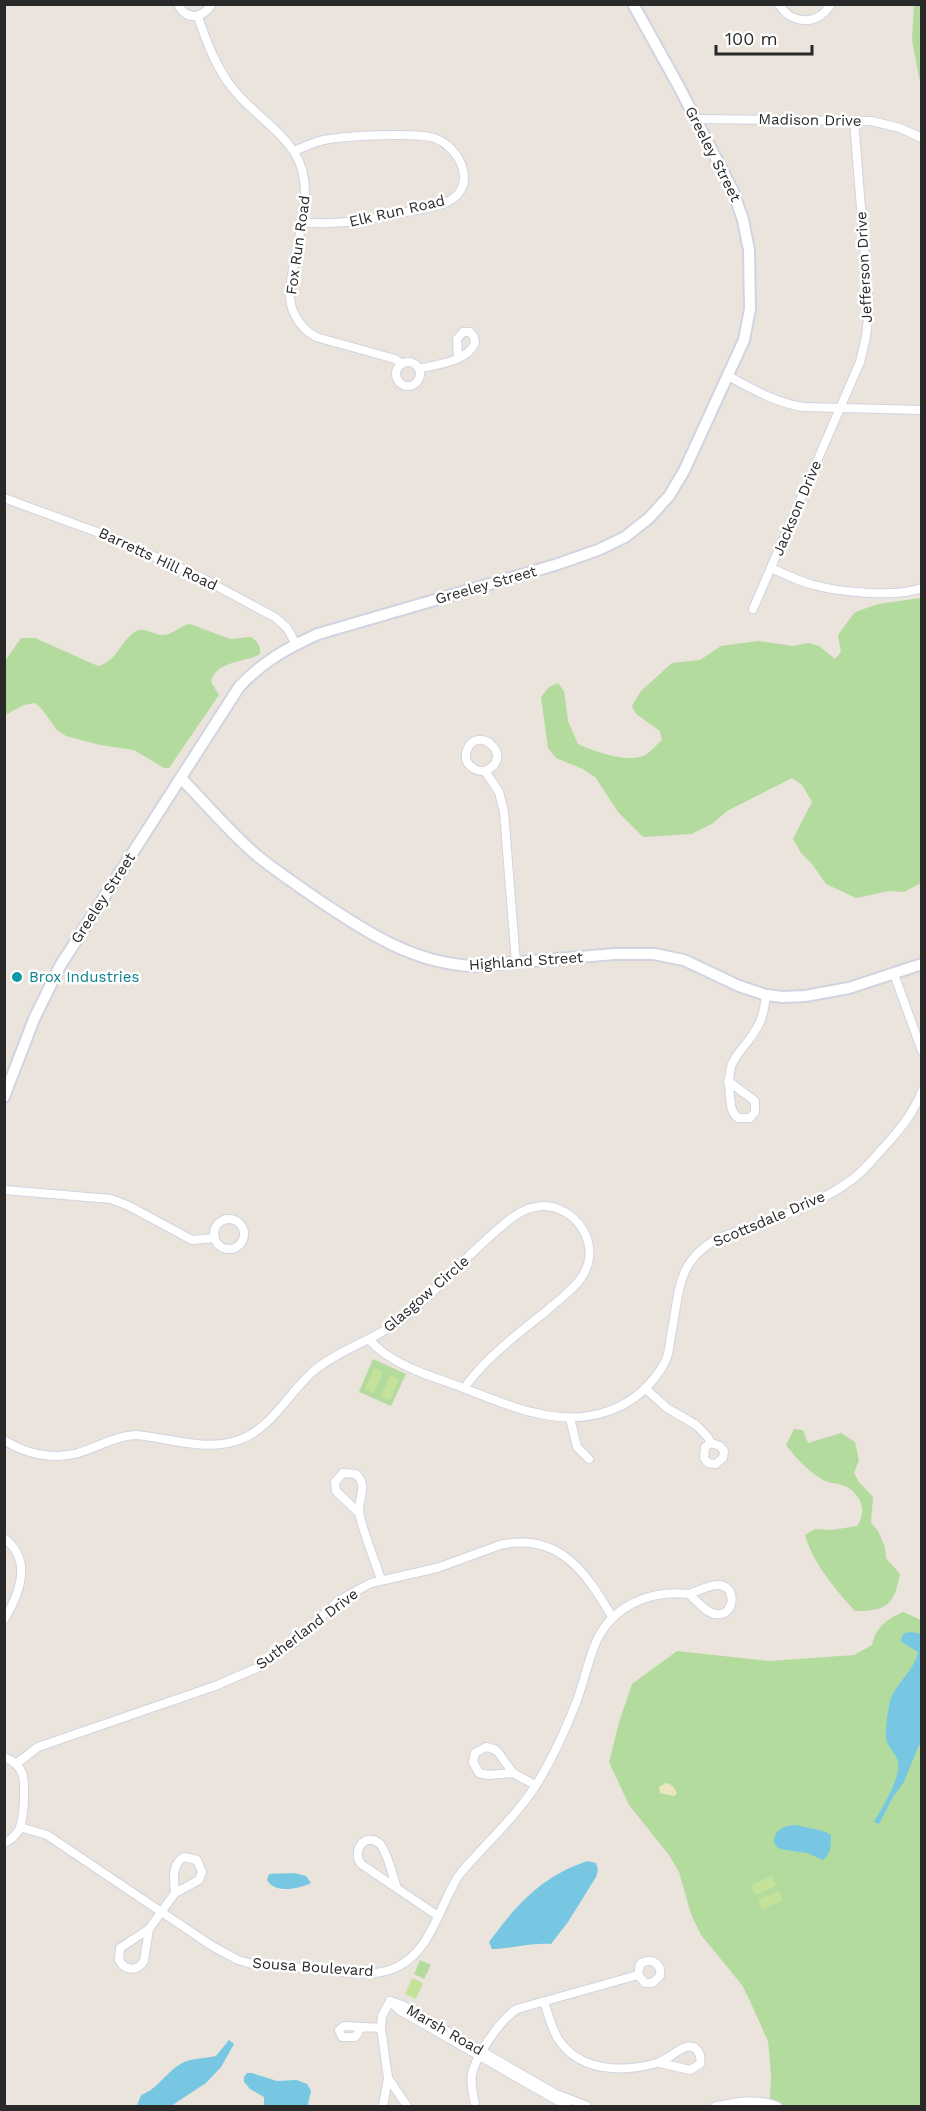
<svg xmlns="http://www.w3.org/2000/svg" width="926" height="2111" font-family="'Work Sans',sans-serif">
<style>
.green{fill:#b3db9d}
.sand{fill:#ece5c1}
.pitch{fill:#c4e29a}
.water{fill:#78c7e2}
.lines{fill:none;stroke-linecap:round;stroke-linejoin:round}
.street-casing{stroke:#d1d4e0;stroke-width:10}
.secondary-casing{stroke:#d1d4e0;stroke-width:14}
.street{stroke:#fff;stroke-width:8}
.secondary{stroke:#fff;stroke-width:10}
.culture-dot{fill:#0f9aa8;stroke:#fff;stroke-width:2}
.labels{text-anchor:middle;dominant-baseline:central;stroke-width:5;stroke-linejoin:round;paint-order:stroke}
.street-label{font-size:15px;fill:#292929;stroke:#fff}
.culture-label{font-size:15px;fill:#0d838f;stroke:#fff;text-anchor:start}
</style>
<rect width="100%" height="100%" fill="#eae4dc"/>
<g class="green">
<path d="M914,5H921V80L919,78L912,40Z"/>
<path d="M921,598V883L904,892L889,891L856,898L826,884L812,864L801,853L793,839L812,802L802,785L792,778L727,811L712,824L691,834L643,837L618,812L596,778L583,769L556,758L548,748L541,697L549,687L558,683L564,691L568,721L578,744C592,751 628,763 643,756C650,753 656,745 662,740L660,731L636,714L632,706L641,691L672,663L700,660L721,646L758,641L793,646L808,643L819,646L835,659L841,652L838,635L854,613L861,610L878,604Z"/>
<path d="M190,624L230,639L251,637C257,641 261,646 260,654C245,663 216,660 211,682L219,695L169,768H164L134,750L100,745L66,736L57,730L41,708L35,703L24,705L5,715V661L21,638H35L98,666C117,661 119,644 132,634C143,624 151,635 163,635C173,635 180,625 190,624Z"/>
<path d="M373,1359L406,1374L391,1406L359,1392Z"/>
<path d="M794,1429L803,1430L808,1443L841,1433L855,1442L859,1460L854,1473L859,1482L873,1497L871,1523L878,1531L885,1547L886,1558L900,1574C894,1605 887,1611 855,1611C835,1589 813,1563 805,1535L815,1529L832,1530L857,1526C867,1512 862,1496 847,1487C838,1482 827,1484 820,1478C806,1469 796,1458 786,1445Z"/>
<path d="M903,1612L921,1620V2106H786L770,2099L771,2074L768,2041L749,1999L742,1985L701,1935L691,1914L679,1872L669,1855L629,1805L609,1762L619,1722L632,1684L677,1651L769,1661L854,1655L872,1645C876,1627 887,1619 903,1612Z"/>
<path d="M420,1960L431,1965L424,1979L414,1974Z"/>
</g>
<path class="sand" d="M666,1783C672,1784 675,1788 677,1794L674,1796L660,1793L659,1787Z"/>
<g class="pitch">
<path d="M374,1368L383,1372L374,1393L365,1389Z"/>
<path d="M390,1375L400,1379L390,1400L381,1396Z"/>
<path d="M772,1876L776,1886L755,1895L751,1885Z"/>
<path d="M779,1891L783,1900L762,1909L758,1900Z"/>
<path d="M412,1978L423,1983L416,1999L405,1994Z"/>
</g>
<g class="water">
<path d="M911,1632L921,1634V1745H919L904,1782L893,1797L879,1824L874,1822C882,1808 901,1778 898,1762C897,1755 889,1748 887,1742C884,1733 888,1714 889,1705C893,1685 914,1672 918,1652L900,1641L904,1633Z"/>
<path d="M796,1825C806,1828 823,1829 831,1835C831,1844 831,1854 823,1860L807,1853L785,1850L778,1848L774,1843C774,1829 783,1826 796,1825Z"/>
<path d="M587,1861L596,1863L598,1870L596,1877L568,1922L551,1944C530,1942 512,1949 492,1949L489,1942C517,1904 541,1877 587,1861Z"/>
<path d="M294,1873L306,1876L311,1883C298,1889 275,1894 267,1880L269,1874Z"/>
<path d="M229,2040L234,2044L221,2067L206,2083L171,2106H137L141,2095C159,2089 169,2067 187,2061C196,2058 207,2058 216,2056Z"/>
<path d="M247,2073H252L277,2081L297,2080L307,2084L311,2091L308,2104L310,2106H264V2097L250,2089L244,2082V2077Z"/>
</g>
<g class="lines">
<defs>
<g id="street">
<path d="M178,4C186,21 202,19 212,4"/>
<path d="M779,4C791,25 818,26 831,4"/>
<path d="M198,17C207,43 216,68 234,90C257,119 299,139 304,179C309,213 292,257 290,292C289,311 300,328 316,337L395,359L402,364"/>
<path d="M696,119L871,121L900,128L922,138"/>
<path d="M294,151C304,147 314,142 324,140C344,136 416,132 434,138C459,146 479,185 449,201C434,209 413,210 396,214C363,220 335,226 301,222"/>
<circle cx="408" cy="374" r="12"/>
<path d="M419,369C437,364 467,362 475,343L474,337L470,332H463L457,339L458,358"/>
<path d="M728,376C753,389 775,403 804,407L922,410"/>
<path d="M4,498L113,538L202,578L276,618L287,628L296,644"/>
<path d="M771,568C784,574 797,580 810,584C836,592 896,598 922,588"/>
<path d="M753,609L860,362L866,337L869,308L854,121"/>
<path d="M485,771C517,757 477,723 467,750C462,763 474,772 485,771L499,792L504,812L516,963"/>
<path d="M894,974L922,1051"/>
<path d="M728,1081L755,1101V1112L750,1118H738C731,1112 731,1106 730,1097C725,1051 743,1057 760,1022C764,1013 765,1004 766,995"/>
<path d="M4,1190L111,1199L129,1206L192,1240L215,1238"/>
<circle cx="229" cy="1234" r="15"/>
<path d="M369,1340C375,1345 380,1351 387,1355C410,1371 440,1379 466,1389C489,1398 512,1408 536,1413C588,1426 639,1410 665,1362C669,1354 670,1344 671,1335C680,1293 675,1261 719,1238C765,1221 815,1208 854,1178C865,1170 874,1158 883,1148C899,1131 914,1113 922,1091"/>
<path d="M646,1389L667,1408L696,1425L707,1436L711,1443L705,1447L704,1458L708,1463L716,1464L723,1458L724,1451L720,1446L711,1443"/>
<path d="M570,1418L577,1447L589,1459"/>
<path d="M4,1440C25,1454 54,1460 78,1453C98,1447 115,1436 136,1435C169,1438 203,1451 236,1441C272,1430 288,1392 316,1369C342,1348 375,1340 402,1319C441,1288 473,1247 513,1217C526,1208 541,1203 556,1208C583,1217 599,1249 583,1275C574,1290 557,1301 544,1313C515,1336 486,1358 464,1388"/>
<path d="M358,1512L336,1491L335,1482L343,1473L356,1474C368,1485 359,1497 359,1510C359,1523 377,1565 381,1580"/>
<path d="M4,1538C33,1560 20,1593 4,1620"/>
<path d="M4,1757C12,1760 19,1765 22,1773C26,1783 24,1820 19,1830C15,1836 11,1840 4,1843"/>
<path d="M16,1764L38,1747L215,1686L257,1668L295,1642L338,1601L371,1583L437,1568L500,1545C559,1532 586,1572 612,1617"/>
<path d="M513,1773L489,1775L479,1773L473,1762L475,1753L486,1747L494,1749L498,1752L513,1773L535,1785"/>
<path d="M20,1827L47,1835L212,1946L238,1960L252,1964C277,1966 302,1968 326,1970C346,1972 367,1976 386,1971C401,1967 414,1957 423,1944C438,1923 445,1897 459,1875C484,1845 515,1818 536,1785C552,1760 565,1731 576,1703C583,1685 587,1665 594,1647C609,1607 649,1589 689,1594C696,1600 705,1612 715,1614C736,1618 738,1583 716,1585C707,1586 698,1591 689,1594"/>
<path d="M397,1888C393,1877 387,1851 380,1844C366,1831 351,1850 361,1864L438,1916"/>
<path d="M149,1929L144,1961C137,1972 125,1971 119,1960L120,1948L149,1929L175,1893L199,1880L202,1872L197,1860L184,1857C171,1865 174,1879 175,1893"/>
<path d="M390,2001L402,2005L556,2094L587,2106"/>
<path d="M391,2002L399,2010L567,2106"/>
<path d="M544,2002C548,2013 551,2026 557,2037C578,2072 622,2073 657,2063C668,2060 676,2050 686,2047C697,2044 702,2055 700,2064L690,2070L660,2063"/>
<path d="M359,2027L358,2033L355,2037H342L339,2030L344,2026L381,2028"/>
<path d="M388,2078L407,2106"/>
<path d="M383,2106L388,2078L381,2028L382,2016L390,2001"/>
<path d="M475,2106C474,2096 470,2084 472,2074C476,2055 501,2019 517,2009L638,1975L640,1964C651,1957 662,1963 660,1976L652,1983H645L638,1975"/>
<path d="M716,2106C737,2102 757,2098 777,2106"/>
</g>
<g id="secondary">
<path d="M181,778C205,803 228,830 254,853C274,870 296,884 317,899C366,932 414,964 474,966L615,954H654L684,960L739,986L766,995L783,997L805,996L849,988L922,964"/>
<path d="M4,1097L34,1019L60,966L239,687C262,662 287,648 318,634L555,565L598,550L625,537L649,518L669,496L684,471L744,340L750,309L749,250L743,220L733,191L678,85L633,4"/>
</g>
</defs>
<use href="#street" class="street-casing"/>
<use href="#secondary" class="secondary-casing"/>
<use href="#street" class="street"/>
<use href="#secondary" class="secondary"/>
</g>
<circle class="culture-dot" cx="17" cy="977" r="6"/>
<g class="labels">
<g class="street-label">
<text transform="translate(810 120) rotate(1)">Madison Drive</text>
<text transform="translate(713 154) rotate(63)">Greeley Street</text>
<text transform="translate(397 211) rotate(-13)">Elk Run Road</text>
<text transform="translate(298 245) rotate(-82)">Fox Run Road</text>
<text transform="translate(864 267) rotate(-93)">Jefferson Drive</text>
<text transform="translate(797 508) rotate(-67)">Jackson Drive</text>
<text transform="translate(158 559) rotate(25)">Barretts Hill Road</text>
<text transform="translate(486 585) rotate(-16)">Greeley Street</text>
<text transform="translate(103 898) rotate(-57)">Greeley Street</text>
<text transform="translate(526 961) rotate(-4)">Highland Street</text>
<text transform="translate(769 1219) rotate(-23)">Scottsdale Drive</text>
<text transform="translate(426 1294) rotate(-41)">Glasgow Circle</text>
<text transform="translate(307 1629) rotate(-37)">Sutherland Drive</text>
<text transform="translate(313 1967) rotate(4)">Sousa Boulevard</text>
<text transform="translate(445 2030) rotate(30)">Marsh Road</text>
</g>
<g class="culture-label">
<text x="29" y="977">Brox Industries</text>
</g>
</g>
<rect width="926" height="2111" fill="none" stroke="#292929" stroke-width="12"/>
<path d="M716 45v9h96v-9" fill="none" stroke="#292929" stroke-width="3"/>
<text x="725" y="45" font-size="18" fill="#292929" stroke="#ffffff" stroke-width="4.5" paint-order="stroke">100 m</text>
</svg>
